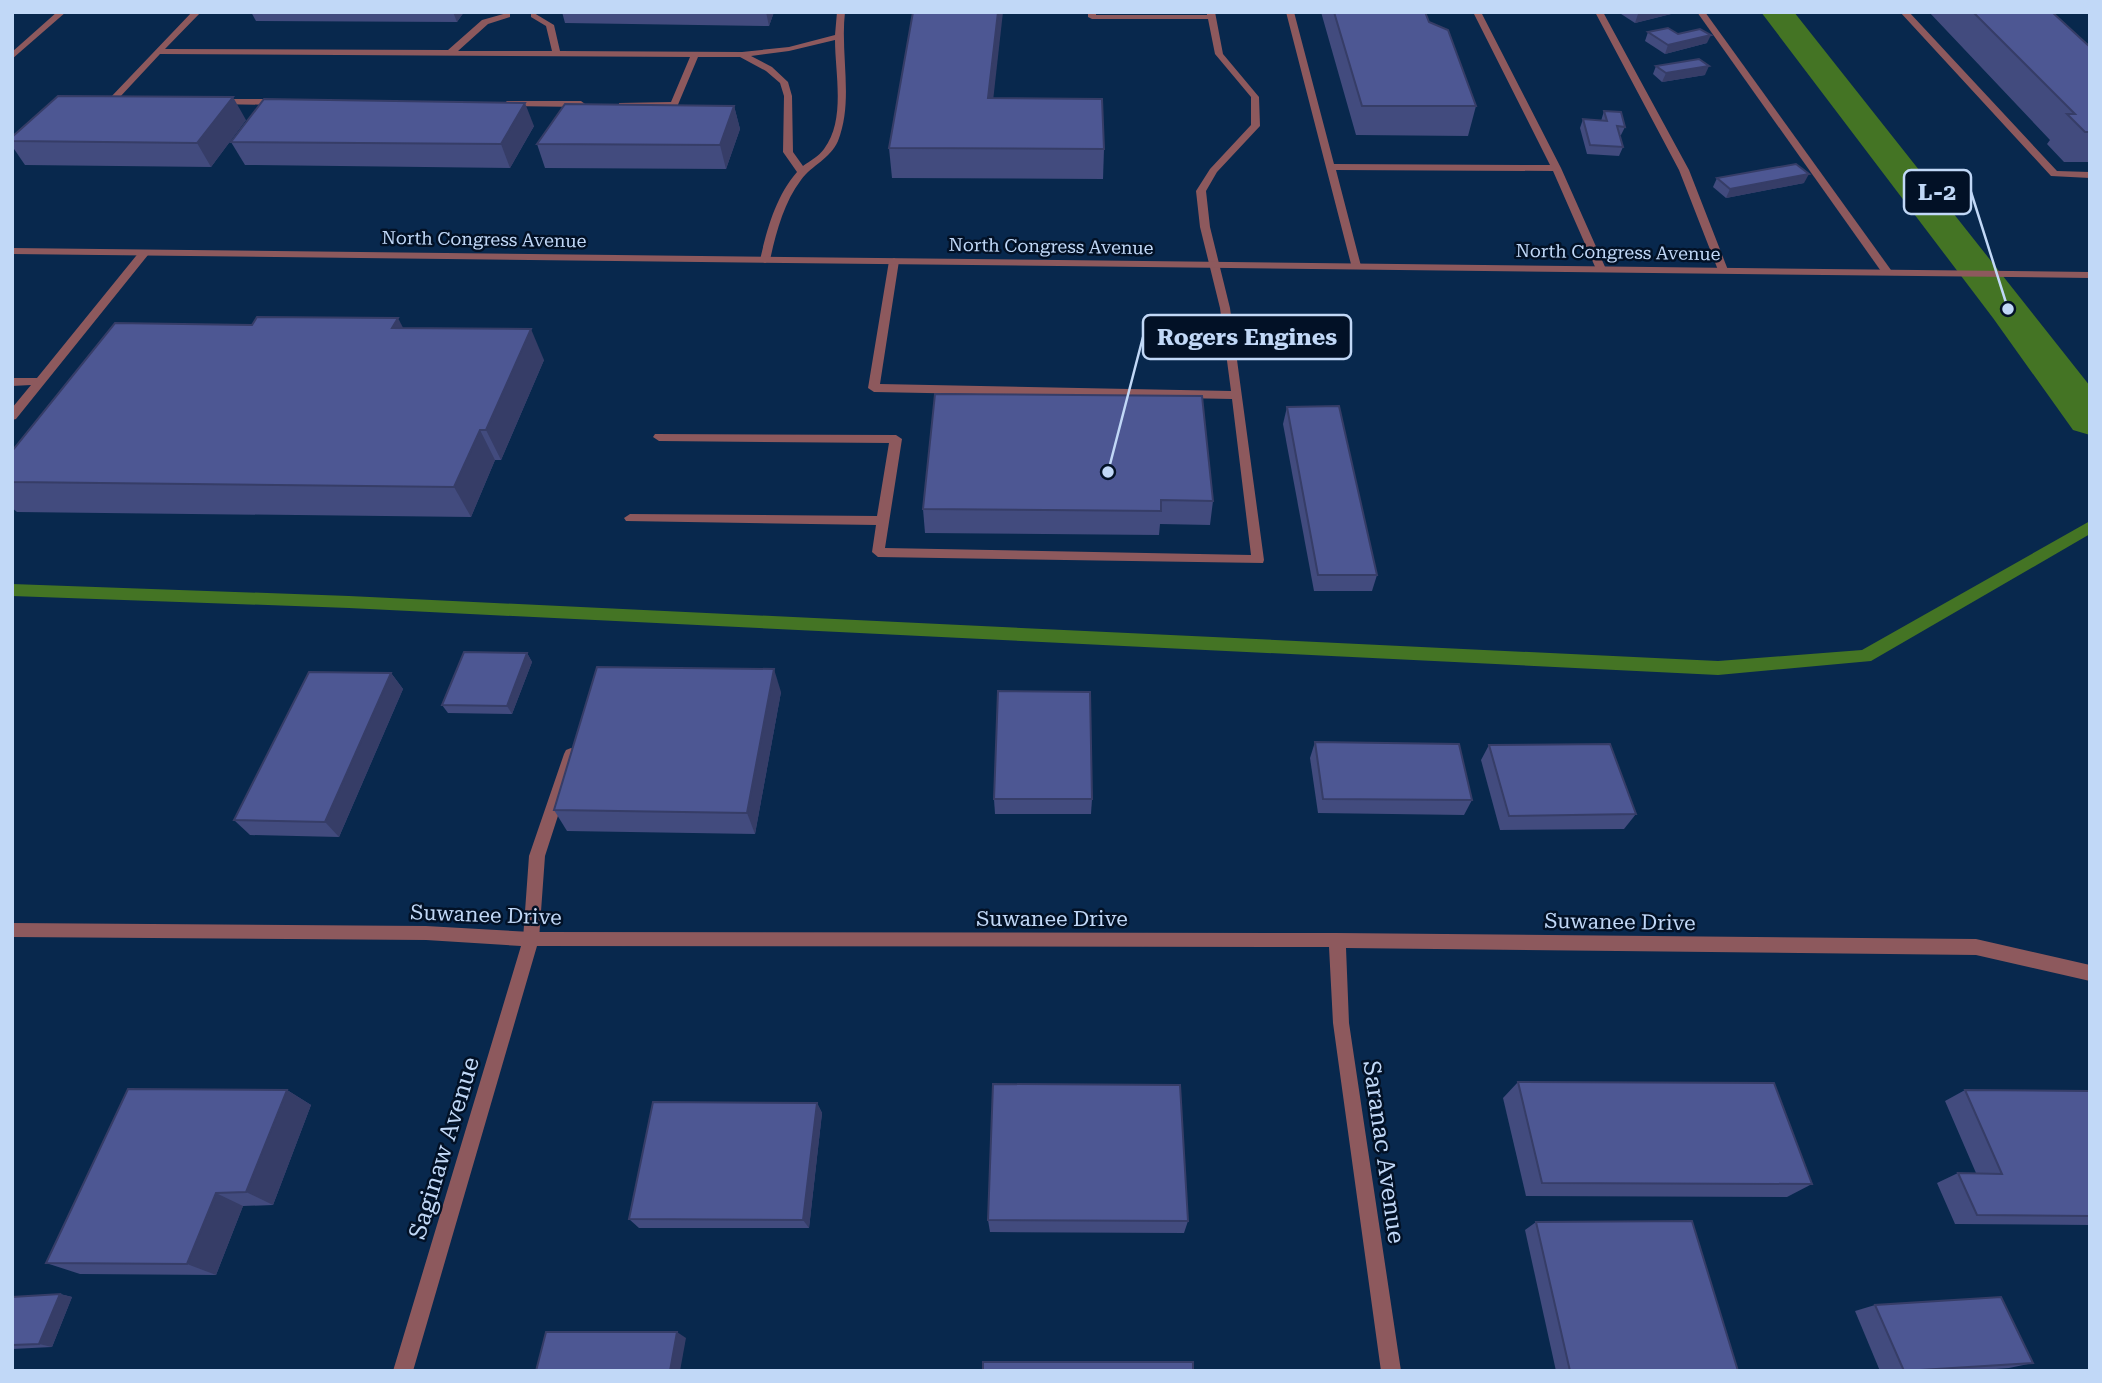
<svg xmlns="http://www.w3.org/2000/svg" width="2102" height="1383" font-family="'Roboto Serif',serif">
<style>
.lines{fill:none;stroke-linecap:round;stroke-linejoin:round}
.stream{fill:#447424;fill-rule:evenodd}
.canal{fill:#447424;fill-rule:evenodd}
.service{fill:#8d595d;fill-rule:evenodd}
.minor{fill:#8d595d;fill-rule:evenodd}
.tertiary{fill:#8d595d;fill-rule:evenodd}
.wall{fill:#424b7e}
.shaded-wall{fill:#363d67}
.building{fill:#4d5793;stroke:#363d67;stroke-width:2}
.labels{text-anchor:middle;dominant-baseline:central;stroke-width:5;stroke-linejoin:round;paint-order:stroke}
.far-street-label{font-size:18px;fill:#c1d8f7;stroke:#021126}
.street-label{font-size:21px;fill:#c1d8f7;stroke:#021126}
.near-street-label{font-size:24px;fill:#c1d8f7;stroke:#021126}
.leader{fill:none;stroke:#c1d8f7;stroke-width:2.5}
.callout-dot{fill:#c1d8f7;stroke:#021126;stroke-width:2.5}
.callout{fill:#021126;stroke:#c1d8f7;stroke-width:2.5}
.callout-label{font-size:23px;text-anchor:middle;font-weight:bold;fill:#c1d8f7}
</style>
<rect width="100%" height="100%" fill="#08284d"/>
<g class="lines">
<path class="stream" d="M2090,521V534L1871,661L1718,675L349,608L12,596V584L349,596L1718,661L1862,650Z"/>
<path class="canal" d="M1761,12H1794L2090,386V435L2073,430L1993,318Z"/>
<g class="service">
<path d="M57,12H66L12,59V52Z"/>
<path d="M192,12H201L165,49L448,50L482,20L507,13H510V17L488,24L458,51H552L546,26L531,17V13H534L554,25L560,51L742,52L789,47L835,35L837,12H845C840,55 854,100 838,141C830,159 812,165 801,180C784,202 776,233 770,260L765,263L760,260C767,229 776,196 797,172L783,152L784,96L780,83L766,71L740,57H698L677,107L622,108L619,107V103L671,102L690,57L160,54L119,98L126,99V103H109V99ZM835,40C835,73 846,120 824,149C819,156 810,161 803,166L793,152L792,96L788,82L772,67L751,56L789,51Z"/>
<path d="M1088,12H1096V15H1207V12H1215L1223,54L1259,97L1260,126L1217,172L1206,191L1210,227L1230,308L1264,560L1263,563L878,557L872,552L876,525L626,521L624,518L630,514L877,516L889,443L659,441L653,437L655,434L896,435L902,439L885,548L1251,555L1232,399L874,392L868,388L889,261L894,258L899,261L880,384L1231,391L1220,308L1200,227L1196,191L1210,169L1251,125V97L1215,54L1208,19H1092L1088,17Z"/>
<path d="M1286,12H1294L1334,164L1550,165L1473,12H1481L1561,168L1606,269L1605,271L1596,269L1553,171L1336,170L1361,266L1352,268Z"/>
<path d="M1595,12H1603L1689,170L1728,270L1727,272L1718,270L1679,170Z"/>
<path d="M1697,12H1705L1891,270V274H1883Z"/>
<path d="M1900,12H1909L2057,171L2090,172V178L2051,176Z"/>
<path d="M216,99H280L284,102L280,105L213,104V100Z"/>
<path d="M507,101H581L585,104L581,107L504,106L503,104Z"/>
<path d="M144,250L148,251V255L16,419L12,420V408L31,385L12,386V378H37L140,251Z"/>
<path d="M571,748L576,750L578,754L545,856L539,939L537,944L531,946L525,944L523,939L529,856L564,754L566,750Z"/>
</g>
<path class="minor" d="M12,923L426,926L531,932L1337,933L1976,939L2090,965V981L1976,955L1346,948L1349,1023L1401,1371H1381L1333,1023L1329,947L537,946L413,1371H393L521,946L426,940L12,937Z"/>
<path class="tertiary" d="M12,248L2090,272V278L12,254Z"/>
</g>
<g class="wall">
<path d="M251,12H464L457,22L256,21Z"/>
<path d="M562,12H774L769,26L565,23Z"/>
<path d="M1321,12H1425L1429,22L1476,106L1468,136L1356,135Z"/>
<path d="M1618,12H1679L1635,23Z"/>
<path d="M1929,12H2052L2090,47V162H2064L2047,144L2050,140Z"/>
<path d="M1648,32L1678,34L1707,43L1665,54L1645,41Z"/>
<path d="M1656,66L1705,75L1662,82L1653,74Z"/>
<path d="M993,98L1104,149L1103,179L892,178L889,148Z"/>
<path d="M734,106L740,129L726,169L545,168L537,144Z"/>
<path d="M1604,111L1625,127L1621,135H1619L1623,147L1619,156L1587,154L1580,128L1583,119L1601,121Z"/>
<path d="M246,120L211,167L25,165L12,146V137Z"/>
<path d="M534,126L510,168L245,165L231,142Z"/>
<path d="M1717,178L1804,183L1726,198L1713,187Z"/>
<path d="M252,325L403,328L544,360L501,460H495L471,517L17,512L12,508V451Z"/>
<path d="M935,394L1213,501L1210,525L1160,524L1159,535L925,533L923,509Z"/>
<path d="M1287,407L1377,575L1372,591H1314L1283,424Z"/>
<path d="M527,653L532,662L512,714L448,713L442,705Z"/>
<path d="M391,673L403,689L339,837L250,835L234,820Z"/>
<path d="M781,692L755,834L567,831L554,810Z"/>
<path d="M1315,742L1472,800L1464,815L1318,813L1310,758Z"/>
<path d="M1489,745L1636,814L1624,829L1500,830L1481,760Z"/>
<path d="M994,799H1092L1091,814H995Z"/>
<path d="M1518,1082L1812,1184L1787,1197L1526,1196L1503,1098Z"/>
<path d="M287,1090L311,1105L273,1205L243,1206L216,1275L80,1274L46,1263Z"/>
<path d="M1965,1090L2090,1091V1225L1955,1224L1937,1183L1958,1173H1976L1945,1101Z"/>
<path d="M817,1103L822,1113L809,1228H639L629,1219Z"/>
<path d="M988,1220L1188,1221L1184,1233L990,1232Z"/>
<path d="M1536,1222L1738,1371H1556L1525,1230Z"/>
<path d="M60,1294L72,1297L52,1347L12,1349V1297Z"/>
<path d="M1875,1305L2033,1363L2009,1368L1970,1371H1880L1855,1311Z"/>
</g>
<g class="shaded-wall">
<path d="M453,12H464L457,22Z"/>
<path d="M766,12H774L769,26Z"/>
<path d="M998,12H1003L990,128L988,98Z"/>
<path d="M1648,12H1679L1635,23L1638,14Z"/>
<path d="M1711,35L1707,43L1665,54L1668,45Z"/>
<path d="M1709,66L1705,75L1662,82L1666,73Z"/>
<path d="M233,97L246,120L211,167L197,143Z"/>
<path d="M525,103L534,126L510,168L501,144Z"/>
<path d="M734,106L740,129L726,169L720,145Z"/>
<path d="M1809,174L1804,183L1726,198L1730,189Z"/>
<path d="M398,318L414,349L392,328Z"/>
<path d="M531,329L544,360L501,460L486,430Z"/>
<path d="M480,430L495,460L471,517L454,487Z"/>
<path d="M527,653L532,662L512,714L507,706Z"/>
<path d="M774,669L781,692L755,834L747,813Z"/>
<path d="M391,673L403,689L339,837L325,822Z"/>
<path d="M287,1090L311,1105L273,1205L246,1192Z"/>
<path d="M817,1103L822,1113L809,1228L803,1220Z"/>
<path d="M216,1193L243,1206L216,1275L187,1264Z"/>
<path d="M60,1294L72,1297L52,1347L39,1344Z"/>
<path d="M677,1332L686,1338L680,1371H670Z"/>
</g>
<g class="building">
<path d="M913,12H998L988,98L1102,99L1104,149L889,148Z"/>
<path d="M1334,12H1425L1429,22L1448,30L1476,106H1362Z"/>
<path d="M1973,12H2052L2090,47V132H2085L2067,114H2075Z"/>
<path d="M1668,28L1678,34L1700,29L1711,35L1668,45L1648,32Z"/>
<path d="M1699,59L1709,66L1666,73L1656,66Z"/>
<path d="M58,96L233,97L197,143L12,141V137Z"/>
<path d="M264,99L525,103L501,144L231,142Z"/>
<path d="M565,104L734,106L720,145L537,144Z"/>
<path d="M1604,111L1621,112L1625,127L1617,126L1623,147L1590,145L1583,119L1607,121Z"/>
<path d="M1796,164L1809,174L1730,189L1717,178Z"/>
<path d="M257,317L398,318L392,328L531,329L486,430H480L454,487L12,482V451L115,323L252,325Z"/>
<path d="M935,394L1202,396L1213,501L1161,500V511L923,509Z"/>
<path d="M1339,406L1377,575H1318L1287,407Z"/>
<path d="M464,652L527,653L507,706L442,705Z"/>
<path d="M597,667L774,669L747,813L554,810Z"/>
<path d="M309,672L391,673L325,822L234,820Z"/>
<path d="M998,691L1090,692L1092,799H994Z"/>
<path d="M1315,742L1459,744L1472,800L1323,799Z"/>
<path d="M1610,744L1636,814L1509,816L1489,745Z"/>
<path d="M1518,1082L1774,1083L1812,1184L1542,1183Z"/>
<path d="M993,1084L1180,1085L1188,1221L988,1220Z"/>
<path d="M128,1089L287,1090L246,1192L216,1193L187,1264L46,1263Z"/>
<path d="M1965,1090L2090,1091V1216L1977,1215L1958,1173L2002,1174Z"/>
<path d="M653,1102L817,1103L803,1220L629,1219Z"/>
<path d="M1692,1221L1738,1371H1570L1536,1222Z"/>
<path d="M60,1294L39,1344L12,1345V1297Z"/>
<path d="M2001,1297L2033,1363L1904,1371L1875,1305Z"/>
<path d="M546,1332H677L670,1371H536Z"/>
<rect x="983" y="1362" width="210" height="9"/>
</g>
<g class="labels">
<g class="far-street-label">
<text transform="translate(484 239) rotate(1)">North Congress Avenue</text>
<text transform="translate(1051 246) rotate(1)">North Congress Avenue</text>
<text transform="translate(1618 252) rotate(1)">North Congress Avenue</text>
</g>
<g class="street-label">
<text transform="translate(486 915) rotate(2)">Suwanee Drive</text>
<text x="1052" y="919">Suwanee Drive</text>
<text transform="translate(1620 922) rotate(1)">Suwanee Drive</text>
</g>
<g class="near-street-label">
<text transform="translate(444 1148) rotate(-73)">Saginaw Avenue</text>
<text transform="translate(1384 1152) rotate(82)">Saranac Avenue</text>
</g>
</g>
<path class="leader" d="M2008 309L1971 192M1108 472L1143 337"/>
<g class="callout-dot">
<circle cx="2008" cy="309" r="7"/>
<circle cx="1108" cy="472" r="7"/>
</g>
<g class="callout">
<rect x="1904" y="170" width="67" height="44" rx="7"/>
<rect x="1143" y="315" width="208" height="44" rx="7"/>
</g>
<g class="callout-label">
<text x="1937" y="200">L-2</text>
<text x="1247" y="345">Rogers Engines</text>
</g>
<rect width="2102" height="1383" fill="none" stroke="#c1d8f7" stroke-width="28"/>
</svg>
